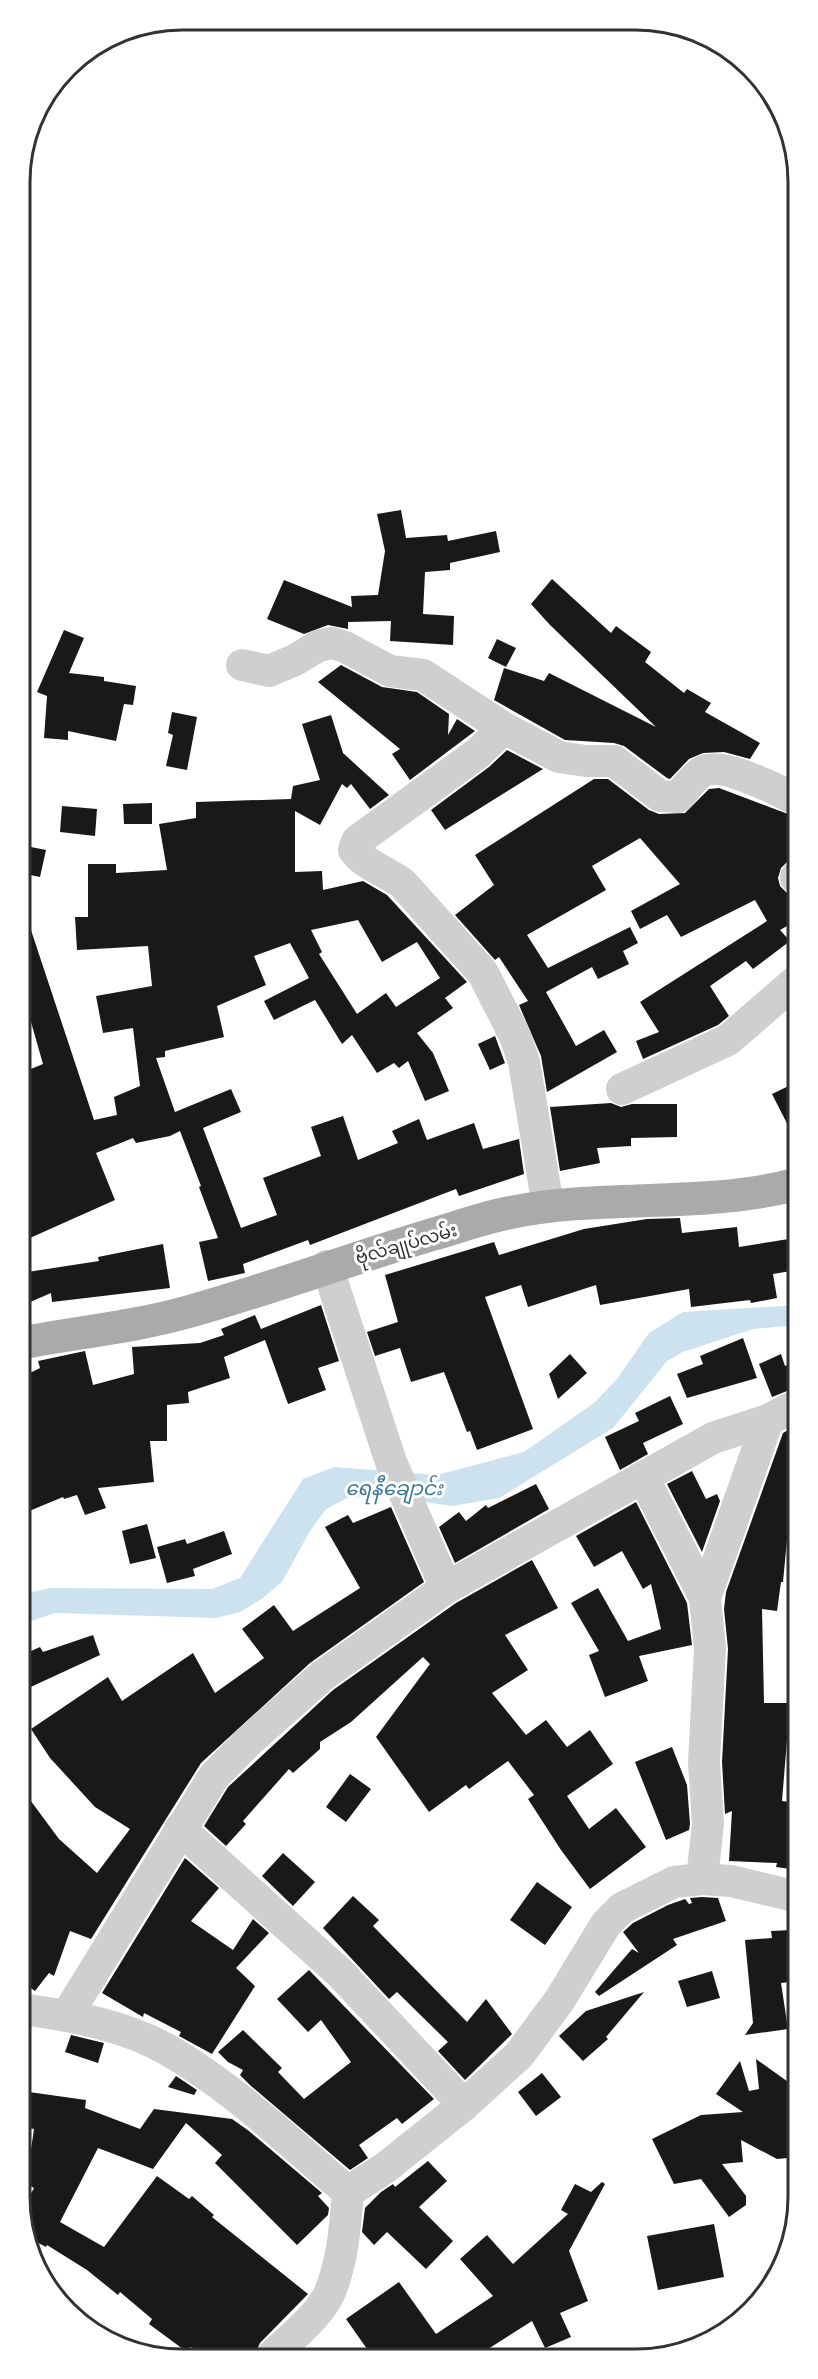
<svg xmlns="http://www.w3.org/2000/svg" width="818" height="2379" font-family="Barlow,'Noto Sans Myanmar',sans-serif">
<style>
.water{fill:#cce2ee}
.building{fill:#191919;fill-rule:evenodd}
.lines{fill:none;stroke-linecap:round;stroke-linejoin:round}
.minor{stroke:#cfcfcf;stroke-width:32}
.major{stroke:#aaa;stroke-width:33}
.labels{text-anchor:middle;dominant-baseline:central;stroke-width:6;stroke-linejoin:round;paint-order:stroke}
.street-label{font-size:18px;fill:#323232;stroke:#fff}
.water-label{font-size:20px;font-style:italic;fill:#3c7698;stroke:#fff}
.rim{fill:none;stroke:#323232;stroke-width:3}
</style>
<rect width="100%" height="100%" fill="#fff"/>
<path class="water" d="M797,1305V1325L753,1329L683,1352L667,1361L613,1428L499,1498L452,1506L387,1496L349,1497L326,1509L310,1531L282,1582L263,1598L240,1612L216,1618L55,1613L22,1624V1594L51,1588L212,1589L240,1578L303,1479L334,1467L437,1475L524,1452L594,1403L617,1379L649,1333L683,1312Z"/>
<g class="building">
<path d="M401,510L406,538L447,535L448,541L496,531L500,552L450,563V570L425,572L423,614L454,616L453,645L390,641L391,621L348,622V629L328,625L304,634L267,619L284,580L352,607L351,596L378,595L385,551L377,514Z"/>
<path d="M552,579L611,633L616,626L651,652L645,662L684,693L687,689L711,703L705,712L760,743L750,759L724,752L703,753L689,759L670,779L667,778L624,746L614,743L565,740L494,700L504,668L544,681L549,673L656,727L550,625L531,604Z"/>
<path d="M64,630L84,638L69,673L104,677V681L136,686L133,705L124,704L116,741L68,731V740L44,738L47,696L37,692Z"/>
<path d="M497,639L516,648L506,667L488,658Z"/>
<path d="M341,665L382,687L417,692L449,714L448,735L457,719L475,731L410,780L392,754L400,749L318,682Z"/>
<path d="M172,712L197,717L187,770L166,766L173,735L168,733Z"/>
<path d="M331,715L343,753L389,795L370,809L351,784L347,788L342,784L320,825L295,811V872L322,871L323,890L363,881L387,895L467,982L445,998L453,1008L417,1033L433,1053L449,1091L425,1101L408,1061L399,1068L394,1063L377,1073L352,1035L342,1044L315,1000L274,1020L264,1001L309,978L290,943L254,956L266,985L217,1006L224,1037L165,1051V1057L156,1058L175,1112L231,1089L241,1112L203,1128L241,1228L277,1215L263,1178L321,1156L311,1127L343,1116L358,1160L398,1143L392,1131L419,1119L427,1140L474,1123L483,1149L519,1139L524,1174L459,1196L456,1189L310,1245L308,1240L243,1264L245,1273L208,1281L199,1242L218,1238L199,1187L201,1186L180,1131L170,1136L136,1143L133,1138L96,1153L115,1200L21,1242V1073L43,1064L21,987V910L24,909L94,1120L117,1115L114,1097L140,1086L133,1028L103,1033L96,996L152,986L148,946L77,950L75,917H88V864H116V873L167,870L159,824L196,818V802L291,799L293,786L320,780L302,724ZM358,920L382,962L417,942L440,978L396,1007L386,993L357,1014L319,954L322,952L311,930Z"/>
<path d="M507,750L543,769L445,830L431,810L489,767Z"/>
<path d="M594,779H608L649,810L659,814L685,813L709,789L719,788L796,817V859L788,861L781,868L778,878L780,886L787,893L796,896V921L780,930L790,941L753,969L746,961L710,986L729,1016L718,1025L643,1059L636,1041L659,1032L640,1002L767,921L755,900L681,937L667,915L640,929L631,911L680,884L640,838L592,866L606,890L527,935L548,968L630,927L638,943L623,951L629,964L598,979L592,967L546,992L576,1046L604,1030L617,1052L547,1092L541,1056L519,1005L528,1001L499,957L495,960L455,915L494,885L475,855Z"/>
<path d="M152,803V824H124L123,804Z"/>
<path d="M62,806L97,809L95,836L60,832Z"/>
<path d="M21,845L46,850L40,877L21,873Z"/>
<path d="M495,1036L505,1063L490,1070L478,1044Z"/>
<path d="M797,1082V1143L772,1094Z"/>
<path d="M611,1103L621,1107L632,1104H677V1137L631,1138V1146L597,1148L600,1163L560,1171L550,1107Z"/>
<path d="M680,1218L682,1233L737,1227L739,1247L795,1238L797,1270L773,1274L777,1298L751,1303L750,1300L691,1307L689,1289L600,1305L596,1285L528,1307L521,1285L485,1297L533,1429L477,1450L470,1431L467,1432L444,1372L411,1382L400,1348L375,1356L367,1332L398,1322L385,1275L494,1242L499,1255L584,1229L647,1219Z"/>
<path d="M163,1244L170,1288L52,1302L51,1293L21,1306V1273L99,1261L98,1257Z"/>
<path d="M321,1305L339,1361L318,1368L326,1390L288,1404L265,1340L224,1357L230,1378L188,1392L189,1403L167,1405V1441H150L154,1482L98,1488L106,1508L85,1515L77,1495L64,1499L63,1497L22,1514V1377L40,1368L38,1361L85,1351L93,1385L134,1374L132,1347L200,1343L224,1335L221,1329L255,1315L261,1329Z"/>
<path d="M743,1338L757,1378L687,1398L677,1374L703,1364L700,1356Z"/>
<path d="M570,1354L587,1373L558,1399L549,1374Z"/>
<path d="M781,1354L785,1366L797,1361V1387L772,1397L759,1364Z"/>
<path d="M670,1396L683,1424L643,1443L648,1454L620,1470L605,1437L639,1421L635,1413Z"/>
<path d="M797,1425V1490L790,1508L783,1582H781L777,1611L762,1609L764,1703H797L798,1740H787L782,1801L798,1803V1870L776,1867L777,1863L729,1861L732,1811L725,1814L722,1762L728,1649L724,1609L726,1592L783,1433Z"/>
<path d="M692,1471L706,1499L717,1494L720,1501L702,1552L667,1484Z"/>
<path d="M536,1484L549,1509L455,1563L439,1527L459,1512L466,1521L486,1505L488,1508Z"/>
<path d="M636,1502L687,1603L692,1645L639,1656L648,1681L605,1697L589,1655L599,1651L571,1603L598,1588L628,1641L661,1629L651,1584L643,1589L622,1551L594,1567L576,1536Z"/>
<path d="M391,1507L424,1582L310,1663L201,1763L91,1939L70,1931L54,1976L49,1973L35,1991L22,1982V1789L59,1839L97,1873L130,1829L95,1807L50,1758L31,1729L108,1677L122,1701L193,1653L215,1693L264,1658L242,1629L274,1605L293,1631L360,1588L325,1527L348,1515L353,1523Z"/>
<path d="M147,1524L156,1558L130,1564L122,1531Z"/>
<path d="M224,1531L232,1554L193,1569L195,1576L167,1583L157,1547L185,1539L187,1544Z"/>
<path d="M532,1560L558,1608L505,1635L528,1670L492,1693L526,1735L546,1720L567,1747L590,1730L613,1764L567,1796L589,1829L616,1808L646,1847L590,1889L561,1850L528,1799L534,1795L508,1761L469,1789L466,1785L429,1812L376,1737L430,1664L423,1657L351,1722L320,1742V1749L293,1773L289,1769L243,1821L246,1824L226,1846L204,1826L228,1787L333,1690L456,1603Z"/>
<path d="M93,1635L100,1655L22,1691V1655L40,1647L43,1652Z"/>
<path d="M672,1747L687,1785L690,1824L689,1830L666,1840L635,1762Z"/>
<path d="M350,1774L371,1789L346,1822L326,1807Z"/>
<path d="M283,1853L315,1882L293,1906L262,1876Z"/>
<path d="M185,1858L219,1888L191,1921L233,1950L253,1919L269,1933L236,1968L255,1986L212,2054L179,2036L181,2032L144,2013L143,2017L102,1993Z"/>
<path d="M537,1882L572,1907L545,1945L510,1920Z"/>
<path d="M353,1896L379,1920L373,1926L467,2022L486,1999L512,2034L465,2080L438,2051L448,2042L397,1992L389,1999L323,1928Z"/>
<path d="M702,1897L718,1898L726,1921L673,1939L677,1945L599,1996L595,1992L632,1949L639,1953L623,1932L633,1923L668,1905L685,1899L689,1904L692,1903L690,1898Z"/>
<path d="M792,1930L797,1981L781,1983L788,2029L745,2035L753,2023L745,1940L772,1938L771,1931Z"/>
<path d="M309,1970L434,2099L402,2124L397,2118L359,2145L368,2158L350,2170L251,2086L240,2075L243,2070L228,2062L218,2052L243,2030L282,2068L278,2072L304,2099L351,2062L321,2020L308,2032L277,1999Z"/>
<path d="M712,1971L720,1998L687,2007L678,1981Z"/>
<path d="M644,1992L606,2037L608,2039L583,2061L559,2036L586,2011Z"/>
<path d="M71,2035L104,2043L98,2063L65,2052Z"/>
<path d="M756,2059L798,2089V2157L777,2159L741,2140L743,2162L722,2164L746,2196V2205L729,2217L701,2179L674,2184L652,2139L701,2115L743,2112L716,2094L740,2061L749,2091L759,2089Z"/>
<path d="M542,2073L561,2097L536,2116L518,2092Z"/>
<path d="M176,2076L197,2090L194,2095L168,2087Z"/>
<path d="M22,2091L86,2100L85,2108L140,2129L154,2109L232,2119L249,2131L322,2193L318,2196L329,2208L328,2215L297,2245L215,2163L222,2155L186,2123L153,2169L98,2148L60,2222L104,2247L157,2176L189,2199L192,2196L214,2215L212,2217L308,2294L260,2343L254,2356H202L191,2347L187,2352L149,2324L152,2319L120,2292L118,2295L87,2270L47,2245L46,2247L27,2237L23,2229V2208L34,2188L23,2182V2170L30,2156L34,2129L23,2127Z"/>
<path d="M428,2161L447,2181L419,2207L453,2241L426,2269L387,2232L374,2245L362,2232L365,2208L381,2192L393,2184L395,2187Z"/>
<path d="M602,2182L605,2184L569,2251L588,2301L560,2313L571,2337L545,2348L532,2321L477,2356H372L346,2319L399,2282L436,2334L493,2296L460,2259L487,2235L513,2264L568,2214L561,2210L575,2184L591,2192Z"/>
<path d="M714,2224L724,2277L658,2290L647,2236Z"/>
</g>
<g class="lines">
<g class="minor">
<path d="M242,665L269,671L295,660L318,646L332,643L345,647L390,671L423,675L504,728L559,757L586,761H614L660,796L678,797C685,790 692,779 700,773C720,759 776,790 796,799"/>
<path d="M504,728L478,753L357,841L354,850C363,864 389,873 403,884L483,973L515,1036L524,1062L548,1206"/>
<path d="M796,878V877"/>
<path d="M622,1089L728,1040L796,981"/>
<path d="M327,1266L391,1462L446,1588"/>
<path d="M643,1477L705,1598L710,1648L704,1762L708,1824L702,1879"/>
<path d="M705,1598L768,1420"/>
<path d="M180,1829L340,1973L464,2105"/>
<path d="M22,2009C72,2016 124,2025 168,2050C234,2088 290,2143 348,2192L385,2168L464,2105L519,2055L559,2001L606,1924L622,1908L674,1882L702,1879L731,1881L798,1897"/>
<path d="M67,2015L214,1776L250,1740L322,1676L446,1588L713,1438L768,1420L797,1405"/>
<path d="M272,2356C289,2340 319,2316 329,2294C343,2262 345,2226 348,2192"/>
</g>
<path class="major" d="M21,1343C78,1332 135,1327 191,1311C273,1288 353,1258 434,1234C458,1227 483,1218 508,1213C603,1193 703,1209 797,1184"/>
</g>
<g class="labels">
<g class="street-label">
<text transform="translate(406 1243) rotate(-16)">ဗိုလ်‌ချုပ်‌လမ်း</text>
</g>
<g class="water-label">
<text x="394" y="1487">ရေနီချောင်း</text>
</g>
</g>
<path d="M0 0H818V2379H0ZM182 30H636A152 152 0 0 1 788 182V2197A152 152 0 0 1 636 2349H182A152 152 0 0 1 30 2197V182A152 152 0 0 1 182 30Z" fill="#fff" fill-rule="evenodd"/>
<path class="rim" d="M182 30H636A152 152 0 0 1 788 182V2197A152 152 0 0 1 636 2349H182A152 152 0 0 1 30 2197V182A152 152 0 0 1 182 30Z"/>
</svg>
